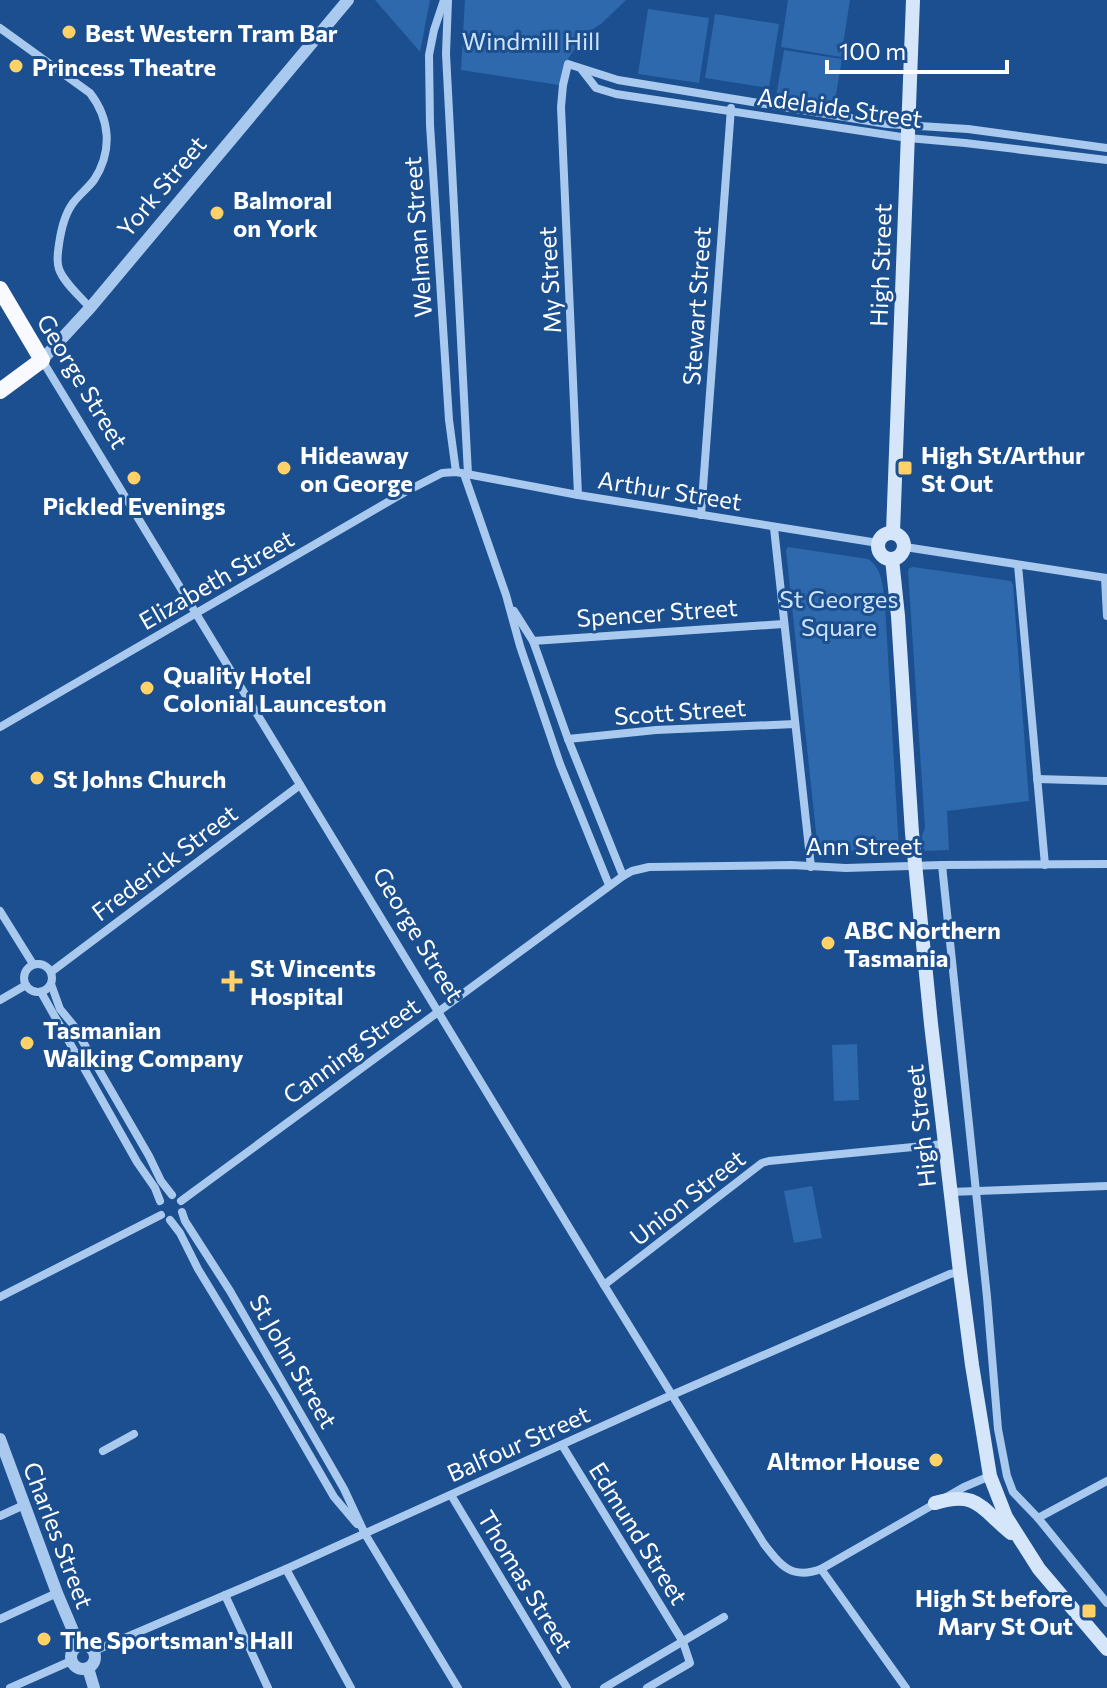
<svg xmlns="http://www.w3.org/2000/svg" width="1107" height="1688" font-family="Commissioner,sans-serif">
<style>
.green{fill:#2e69ad}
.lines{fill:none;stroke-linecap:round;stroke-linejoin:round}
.minor{stroke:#a9c9ee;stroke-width:8}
.tertiary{stroke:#a9c9ee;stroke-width:12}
.secondary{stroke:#d6e6fa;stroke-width:14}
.trunk{stroke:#f8faff;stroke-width:16}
.poi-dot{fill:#ffd166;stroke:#1b4f8f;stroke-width:3}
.labels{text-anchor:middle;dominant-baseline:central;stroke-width:6;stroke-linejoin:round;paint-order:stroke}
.poi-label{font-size:24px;font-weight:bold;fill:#fff;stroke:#1b4f8f;text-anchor:start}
.park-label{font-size:24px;fill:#cfe3fa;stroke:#1b4f8f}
.street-label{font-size:24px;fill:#fff;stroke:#1b4f8f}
</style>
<rect width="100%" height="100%" fill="#1b4f8f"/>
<g class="green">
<path d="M375,0H430L420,52L415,46Z"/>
<path d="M465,0H626L601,24L587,33L569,57L559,85L461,70Z"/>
<path d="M788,0H850L841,57L781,47Z"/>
<path d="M648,9L709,18L699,83L638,74Z"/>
<path d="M715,14L779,24L769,88L705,78Z"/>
<path d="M784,50L842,59L834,106L776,97Z"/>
<path d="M788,547L868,559C883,568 883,589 885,605L899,850L818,851L786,550Z"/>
<path d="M913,567L1011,581L1013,585L1029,801L947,811L949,850L926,851L923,848L922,836L925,828L908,571L909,568Z"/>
<path d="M857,1044L859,1100L834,1101L832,1045Z"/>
<path d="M812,1186L822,1238L794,1243L784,1191Z"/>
</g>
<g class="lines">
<g class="minor">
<path d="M444,0L434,30L429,55L430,125L449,420L456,472"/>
<path d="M448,0L446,54L468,474"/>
<path d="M0,28L90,93C110,119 113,151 94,180C88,188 79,195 73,203C64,215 61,230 59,244C58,252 56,261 59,269C64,283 80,296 90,308"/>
<path d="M582,70L596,88L616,94L908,138L965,143L1107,160"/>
<path d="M42,360L604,1285L764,1544C781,1566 792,1580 821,1569L964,1487L990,1476"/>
<path d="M464,474L506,595L520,646L560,764L609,885"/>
<path d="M578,495L561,107L563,85L568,64L618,80L887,124L968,129L1107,148"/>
<path d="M701,515L731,108"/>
<path d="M774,528L811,867"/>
<path d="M905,547L1107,578"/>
<path d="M1018,565L1045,865"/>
<path d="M1105,578L1107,616"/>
<path d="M514,611L533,641L568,739L623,876"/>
<path d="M533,641L783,624"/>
<path d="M0,727L405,492L442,473L456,472L578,495L878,543"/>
<path d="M568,739L656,730L795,724"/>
<path d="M1037,779L1107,781"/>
<path d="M942,865L987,1297L998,1429L1007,1476L1013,1492L1038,1518L1107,1603"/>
<path d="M0,911L33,964"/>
<circle cx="38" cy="978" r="14"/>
<path d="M51,972L300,785"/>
<path d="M51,984L60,1009L74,1026L87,1049L149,1156L161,1181L172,1195"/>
<path d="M41,992L137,1162L155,1188L160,1201"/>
<path d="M0,1000L26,985"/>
<path d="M950,1192L1107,1186"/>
<path d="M181,1201L623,876L632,871L649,867L791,865L846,868L942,865L1107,864"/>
<path d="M182,1212L185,1221L230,1291L344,1489L365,1534L458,1688"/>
<path d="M170,1220L180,1233L198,1269L276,1397L334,1497L357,1524"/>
<path d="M604,1285L762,1163L769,1161L944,1144"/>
<path d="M0,1297L161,1215"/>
<path d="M562,1445L683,1642L690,1663L647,1688"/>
<path d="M103,1451L134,1434"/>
<path d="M451,1495L567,1688"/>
<path d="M0,1516L24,1505"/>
<path d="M1038,1518L1107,1481"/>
<path d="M286,1569L351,1688"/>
<path d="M821,1569L906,1688"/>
<path d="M225,1595L268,1688"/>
<path d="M0,1619L57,1593"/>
<path d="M94,1651L286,1569L665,1398L950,1274L960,1272"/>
<path d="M10,1688L71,1661"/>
<path d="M604,1688L724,1617"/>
</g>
<g class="tertiary">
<path d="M42,360L90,308L348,0"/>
<path d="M0,1439L57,1593L79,1645"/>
<circle cx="83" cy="1657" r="12"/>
<path d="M88,1668L94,1688"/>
</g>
<g class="secondary">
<path d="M893,532L913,0"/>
<circle cx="891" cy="546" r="13"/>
<path d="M892,559L898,616L912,833L931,1024L960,1272L972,1365L990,1476L1006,1517L1039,1569L1107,1649"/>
<path d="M935,1503C978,1490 981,1509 1011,1533"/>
</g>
<path class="trunk" d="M0,289L42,360L0,391"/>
</g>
<g class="poi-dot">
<circle cx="69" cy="32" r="8"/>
<circle cx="16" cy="66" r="8"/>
<circle cx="217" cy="213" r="8"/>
<circle cx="284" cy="468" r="8"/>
<rect x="897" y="460" width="16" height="16" rx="4"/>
<circle cx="134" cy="478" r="8"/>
<circle cx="147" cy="688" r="8"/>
<circle cx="37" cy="778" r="8"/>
<circle cx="828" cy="943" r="8"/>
<path d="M228 969h8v8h8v8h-8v8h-8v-8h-8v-8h8z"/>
<circle cx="27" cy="1043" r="8"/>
<circle cx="936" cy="1460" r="8"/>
<rect x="1081" y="1603" width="16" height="16" rx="4"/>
<circle cx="44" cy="1639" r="8"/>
</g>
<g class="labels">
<g class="poi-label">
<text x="85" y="32">Best Western Tram Bar</text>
<text x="32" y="66">Princess Theatre</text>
<text x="233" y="199">Balmoral<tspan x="233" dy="28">on York</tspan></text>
<text x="300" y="454">Hideaway<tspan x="300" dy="28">on George</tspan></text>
<text x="921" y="454">High St/Arthur<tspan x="921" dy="28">St Out</tspan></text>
<text x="134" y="505" text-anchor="middle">Pickled Evenings</text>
<text x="163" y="674">Quality Hotel<tspan x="163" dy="28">Colonial Launceston</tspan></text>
<text x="53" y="778">St Johns Church</text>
<text x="844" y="929">ABC Northern<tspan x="844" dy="28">Tasmania</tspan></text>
<text x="250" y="967">St Vincents<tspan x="250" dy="28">Hospital</tspan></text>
<text x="43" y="1029">Tasmanian<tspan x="43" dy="28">Walking Company</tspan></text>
<text x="920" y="1460" text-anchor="end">Altmor House</text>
<text x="1073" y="1597" text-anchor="end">High St before<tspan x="1073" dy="28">Mary St Out</tspan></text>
<text x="60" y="1639">The Sportsman's Hall</text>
</g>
<g class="park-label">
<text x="531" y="40">Windmill Hill</text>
<text x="839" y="598">St Georges<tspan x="839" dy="28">Square</tspan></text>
</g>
<g class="street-label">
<text transform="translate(840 107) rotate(8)">Adelaide Street</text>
<text transform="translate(161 186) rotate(-50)">York Street</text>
<text transform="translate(417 237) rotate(-94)">Welman Street</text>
<text transform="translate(880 265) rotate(-88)">High Street</text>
<text transform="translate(549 280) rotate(-93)">My Street</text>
<text transform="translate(696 306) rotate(-86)">Stewart Street</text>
<text transform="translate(83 381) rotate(59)">George Street</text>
<text transform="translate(670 490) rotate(9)">Arthur Street</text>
<text transform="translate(216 579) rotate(-30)">Elizabeth Street</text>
<text transform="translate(657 612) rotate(-4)">Spencer Street</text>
<text transform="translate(680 711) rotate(-4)">Scott Street</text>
<text x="864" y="845">Ann Street</text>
<text transform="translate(164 862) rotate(-37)">Frederick Street</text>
<text transform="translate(419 934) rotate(59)">George Street</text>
<text transform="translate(351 1050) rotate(-36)">Canning Street</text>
<text transform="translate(920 1126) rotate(-96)">High Street</text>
<text transform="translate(687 1197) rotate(-38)">Union Street</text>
<text transform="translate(294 1361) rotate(60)">St John Street</text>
<text transform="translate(518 1443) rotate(-24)">Balfour Street</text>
<text transform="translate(639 1533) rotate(58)">Edmund Street</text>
<text transform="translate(59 1535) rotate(69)">Charles Street</text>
<text transform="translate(526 1581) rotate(59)">Thomas Street</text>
</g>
</g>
<path d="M827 60v12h180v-12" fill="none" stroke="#ffffff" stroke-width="4"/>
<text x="839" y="60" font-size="24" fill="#ffffff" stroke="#1b4f8f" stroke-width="6" paint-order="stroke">100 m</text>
</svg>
